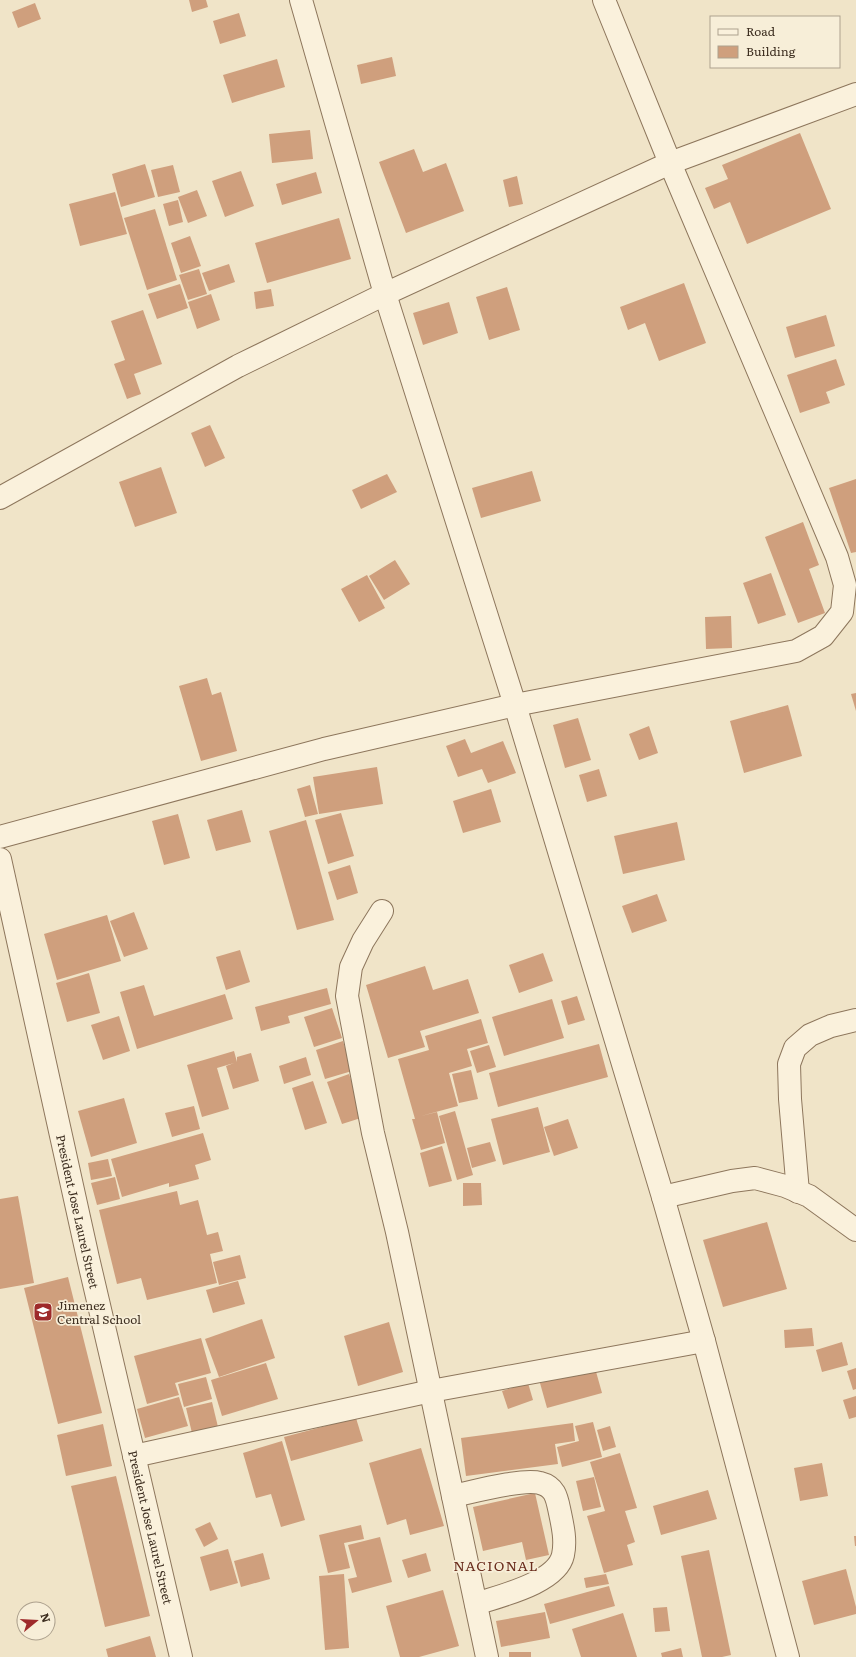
<svg xmlns="http://www.w3.org/2000/svg" width="856" height="1657" font-family="Literata,serif">
<style>
.building{fill:#cf9f7d}
.lines{fill:none;stroke-linecap:round;stroke-linejoin:round}
.minor-casing{stroke:#8d765c;stroke-width:24}
.minor{stroke:#faf1dc;stroke-width:22}
.labels{text-anchor:middle;dominant-baseline:central;stroke-width:3.5;stroke-linejoin:round;paint-order:stroke}
.street-label{font-size:12px;fill:#3d2e20;stroke:#f7eed8}
.poi-label{font-size:12px;fill:#3d2e20;stroke:#f7eed8;text-anchor:start}
.quarter-label{font-size:14px;letter-spacing:1px;fill:#6b2e1e;stroke:#f7eed8}
</style>
<rect width="100%" height="100%" fill="#f0e4c8"/>
<g class="building">
<path d="M189,0H206L208,7L192,12Z"/>
<path d="M35,3L41,19L18,28L12,12Z"/>
<path d="M239,13L246,36L220,44L213,21Z"/>
<path d="M392,57L396,76L361,84L357,65Z"/>
<path d="M277,59L285,87L232,103L223,75Z"/>
<path d="M310,130L313,159L272,163L269,134Z"/>
<path d="M800,133L831,209L747,244L730,202L714,209L705,188L728,179L722,165Z"/>
<path d="M414,149L423,172L446,163L464,211L406,233L379,162Z"/>
<path d="M145,164L155,197L121,207L112,174Z"/>
<path d="M173,165L180,192L158,197L151,170Z"/>
<path d="M241,171L254,206L225,217L212,181Z"/>
<path d="M316,172L322,193L282,205L276,184Z"/>
<path d="M517,176L523,204L509,207L503,180Z"/>
<path d="M197,190L207,216L188,223L178,197Z"/>
<path d="M115,192L127,234L80,246L69,204Z"/>
<path d="M178,200L183,222L169,226L163,204Z"/>
<path d="M155,209L177,280L147,290L124,218Z"/>
<path d="M339,218L351,259L267,283L255,243Z"/>
<path d="M190,236L201,266L181,273L171,243Z"/>
<path d="M229,264L235,282L209,291L202,273Z"/>
<path d="M199,269L207,294L188,300L179,275Z"/>
<path d="M684,283L706,343L659,361L645,323L628,330L620,307Z"/>
<path d="M180,284L188,308L157,319L148,294Z"/>
<path d="M507,287L520,330L489,340L476,297Z"/>
<path d="M271,289L274,306L256,309L254,292Z"/>
<path d="M211,294L220,320L197,329L188,302Z"/>
<path d="M449,302L458,333L423,345L413,313Z"/>
<path d="M143,310L162,364L134,374L141,394L127,399L114,364L125,360L111,321Z"/>
<path d="M826,315L835,346L795,358L786,327Z"/>
<path d="M836,359L845,385L826,392L830,403L800,413L787,375Z"/>
<path d="M210,425L225,458L205,467L191,433Z"/>
<path d="M161,467L177,513L135,527L119,482Z"/>
<path d="M532,471L541,501L481,518L472,488Z"/>
<path d="M387,474L397,492L361,509L352,490Z"/>
<path d="M856,479V552L851,553L829,488Z"/>
<path d="M803,522L819,565L809,569L825,613L798,623L765,537Z"/>
<path d="M395,560L410,584L384,600L369,576Z"/>
<path d="M771,573L786,615L758,624L743,583Z"/>
<path d="M367,575L385,608L359,622L341,589Z"/>
<path d="M731,616L732,648L706,649L705,617Z"/>
<path d="M207,678L212,695L221,692L237,751L201,761L179,686Z"/>
<path d="M856,693V711L851,694Z"/>
<path d="M788,705L802,756L744,773L730,721Z"/>
<path d="M578,718L591,760L565,768L553,725Z"/>
<path d="M649,726L658,753L639,760L629,734Z"/>
<path d="M465,739L471,753L503,741L516,773L488,783L482,769L458,777L446,746Z"/>
<path d="M377,767L383,804L319,814L313,777Z"/>
<path d="M599,769L607,796L587,802L579,775Z"/>
<path d="M310,785L318,814L305,817L297,789Z"/>
<path d="M491,789L501,822L463,833L453,801Z"/>
<path d="M242,810L251,842L216,851L207,820Z"/>
<path d="M341,813L354,856L328,864L315,820Z"/>
<path d="M178,814L190,858L164,865L152,821Z"/>
<path d="M306,820L334,920L297,930L269,831Z"/>
<path d="M677,822L685,860L623,874L614,836Z"/>
<path d="M350,865L358,893L337,900L328,872Z"/>
<path d="M657,894L667,921L632,933L622,906Z"/>
<path d="M134,912L148,949L124,957L110,921Z"/>
<path d="M107,915L121,961L57,980L44,934Z"/>
<path d="M240,950L250,982L226,990L216,957Z"/>
<path d="M543,953L553,981L519,993L509,965Z"/>
<path d="M425,966L433,990L468,979L479,1013L420,1031L425,1047L388,1058L366,985Z"/>
<path d="M89,973L100,1013L67,1022L56,983Z"/>
<path d="M144,985L154,1016L225,994L233,1019L137,1049L120,992Z"/>
<path d="M327,988L331,1004L288,1016L290,1023L261,1031L255,1007Z"/>
<path d="M577,996L585,1020L568,1025L561,1001Z"/>
<path d="M552,999L564,1038L504,1056L492,1017Z"/>
<path d="M332,1008L342,1038L314,1047L304,1017Z"/>
<path d="M119,1016L130,1051L103,1060L91,1025Z"/>
<path d="M481,1019L488,1043L467,1049L472,1066L449,1073L458,1106L421,1116L437,1112L445,1143L421,1150L412,1119H415L398,1059L429,1050L425,1036Z"/>
<path d="M343,1041L352,1071L325,1079L316,1050Z"/>
<path d="M599,1044L608,1077L498,1107L489,1073Z"/>
<path d="M489,1045L496,1067L477,1073L470,1051Z"/>
<path d="M234,1051L237,1062V1057L251,1053L259,1081L233,1089L226,1066L234,1063L217,1068L229,1109L202,1117L187,1065Z"/>
<path d="M306,1057L311,1075L284,1084L279,1066Z"/>
<path d="M471,1070L478,1099L459,1103L452,1074Z"/>
<path d="M349,1074L364,1117L342,1124L327,1082Z"/>
<path d="M313,1081L327,1123L305,1130L292,1088Z"/>
<path d="M124,1098L137,1143L91,1157L78,1111Z"/>
<path d="M194,1106L200,1129L172,1137L165,1113Z"/>
<path d="M538,1107L550,1152L503,1165L491,1119Z"/>
<path d="M455,1111L473,1175L457,1180L439,1116Z"/>
<path d="M568,1119L578,1148L554,1156L544,1127Z"/>
<path d="M203,1133L211,1160L195,1165L199,1179L169,1187V1183L122,1197L111,1159Z"/>
<path d="M490,1142L496,1161L472,1168L467,1148Z"/>
<path d="M442,1146L452,1181L429,1187L420,1153Z"/>
<path d="M108,1159L112,1176L91,1180L88,1163Z"/>
<path d="M115,1177L120,1199L97,1205L91,1183Z"/>
<path d="M463,1183H481L482,1205L463,1206Z"/>
<path d="M177,1191L180,1205L198,1200L207,1235L218,1232L223,1251L210,1254L217,1283L147,1300L141,1278L117,1284L99,1210Z"/>
<path d="M18,1196L34,1283L0,1289V1199Z"/>
<path d="M767,1222L787,1289L723,1307L703,1240Z"/>
<path d="M240,1255L246,1278L219,1285L213,1262Z"/>
<path d="M68,1277L102,1413L58,1424L24,1288Z"/>
<path d="M238,1281L245,1304L213,1313L206,1290Z"/>
<path d="M262,1319L275,1358L219,1377L205,1339Z"/>
<path d="M389,1322L403,1372L358,1386L344,1336Z"/>
<path d="M812,1328L814,1346L785,1348L784,1330Z"/>
<path d="M201,1338L211,1373L175,1383L179,1395L147,1404L134,1356Z"/>
<path d="M842,1342L848,1365L822,1372L816,1350Z"/>
<path d="M266,1363L278,1399L222,1416L211,1380Z"/>
<path d="M595,1368L602,1393L547,1408L540,1383Z"/>
<path d="M856,1368V1389L853,1390L847,1371Z"/>
<path d="M206,1377L212,1399L184,1407L178,1384Z"/>
<path d="M528,1383L533,1400L508,1409L502,1391Z"/>
<path d="M856,1396V1417L849,1419L843,1400Z"/>
<path d="M179,1397L188,1426L145,1438L137,1409Z"/>
<path d="M212,1402L218,1427L192,1433L186,1408Z"/>
<path d="M356,1418L363,1441L291,1461L284,1437Z"/>
<path d="M593,1422L602,1457L562,1467L557,1447L579,1441L575,1426Z"/>
<path d="M573,1423L575,1441L555,1444L558,1464L466,1476L461,1438Z"/>
<path d="M103,1424L112,1466L66,1476L57,1435Z"/>
<path d="M610,1426L616,1447L603,1451L597,1430Z"/>
<path d="M282,1441L305,1520L281,1527L271,1494L256,1498L243,1453Z"/>
<path d="M421,1448L444,1526L410,1535L406,1519L387,1525L369,1463Z"/>
<path d="M620,1453L637,1508L625,1511L635,1542L627,1545L633,1565L604,1573L587,1516L605,1511L590,1462Z"/>
<path d="M822,1463L828,1496L800,1501L794,1468Z"/>
<path d="M116,1476L150,1616L105,1627L71,1486Z"/>
<path d="M594,1477L601,1507L583,1511L576,1481Z"/>
<path d="M708,1490L717,1519L661,1535L653,1506Z"/>
<path d="M535,1493L549,1555L526,1560L522,1542L483,1551L473,1507Z"/>
<path d="M210,1522L218,1539L204,1547L195,1529Z"/>
<path d="M361,1525L364,1539L344,1543L350,1568L328,1573L319,1535Z"/>
<path d="M854,1536H856V1546H855Z"/>
<path d="M380,1537L392,1582L352,1593L348,1579L357,1577L348,1545Z"/>
<path d="M228,1549L238,1583L210,1591L200,1557Z"/>
<path d="M709,1550L731,1655L722,1657H702L681,1556Z"/>
<path d="M263,1553L270,1579L241,1587L234,1561Z"/>
<path d="M426,1553L431,1571L408,1578L402,1560Z"/>
<path d="M846,1569L856,1607V1614L814,1625L802,1581Z"/>
<path d="M344,1574L349,1648L325,1650L319,1576Z"/>
<path d="M606,1574L609,1584L586,1588L584,1578Z"/>
<path d="M609,1586L615,1606L550,1624L544,1604Z"/>
<path d="M443,1590L459,1646L419,1657H400L386,1606Z"/>
<path d="M667,1607L670,1631L655,1632L653,1608Z"/>
<path d="M545,1612L550,1638L501,1647L496,1621Z"/>
<path d="M623,1613L637,1657H581L572,1629Z"/>
<path d="M150,1636L156,1657H108L106,1649Z"/>
<path d="M681,1648L683,1657H662L661,1653Z"/>
<rect x="509" y="1652" width="22" height="5"/>
</g>
<g class="lines">
<defs>
<g id="minor">
<path d="M301,0L385,294L515,705L663,1197L704,1341L788,1657"/>
<path d="M0,498L238,366L385,294L670,163L856,94"/>
<path d="M0,837L324,749L515,705L796,651L823,636L842,612L845,585L837,557L670,163L604,0"/>
<path id="s1" d="M0,859L88,1258L181,1657"/>
<path d="M382,911L363,941L351,967L347,996L373,1133L397,1232L487,1657"/>
<path d="M798,1192L790,1099L789,1064L795,1048L810,1035L831,1026L856,1020"/>
<path d="M663,1197L732,1181L755,1178L785,1186L809,1196L856,1230"/>
<path d="M134,1456L431,1391L704,1341"/>
<path d="M453,1496C472,1492 523,1478 540,1483C556,1487 557,1499 560,1513C563,1527 566,1541 563,1555C557,1583 499,1596 476,1604"/>
</g>
</defs>
<use href="#minor" class="minor-casing"/>
<use href="#minor" class="minor"/>
</g>
<defs>
<symbol id="school-square" viewBox="-11 -11 22 22"><rect x="-9" y="-9" width="18" height="18" rx="4" fill="#9e2a2b" stroke="#f7eed8"/><path d="M0-5L7-2L0 1L-7-2ZM-4 1L0 2.5L4 1V4Q0 6-4 4Z" fill="#fff"/></symbol>
</defs>
<g fill-rule="evenodd">
<use href="#school-square" x="32" y="1301" width="22" height="22"/>
</g>
<g class="labels">
<g class="street-label">
<text stroke="none"><textPath href="#s1" startOffset="361">President Jose Laurel Street</textPath></text>
<text stroke="none"><textPath href="#s1" startOffset="685">President Jose Laurel Street</textPath></text>
</g>
<g class="poi-label">
<text x="57" y="1305">Jimenez<tspan x="57" dy="14">Central School</tspan></text>
</g>
<g class="quarter-label">
<text x="496" y="1565">NACIONAL</text>
</g>
</g>
<rect x="710" y="16" width="130" height="52" fill="#f7eed8" stroke="#ada18e"/>
<rect x="718" y="29" width="20" height="6" fill="#faf1dc" stroke="#ada18e"/>
<text x="746" y="36" font-size="12" fill="#3d2e20">Road</text>
<rect x="718" y="46" width="20" height="12" fill="#cf9f7d" stroke="#ada18e"/>
<text x="746" y="56" font-size="12" fill="#3d2e20">Building</text>
<g transform="translate(36 1621) rotate(72)"><circle r="19" fill="#f7eed8" stroke="#ada18e"/>
<path d="M0-3L7 15L0 10L-7 15Z" fill="#9e2a2b"/>
<text y="-6" font-size="11" font-weight="bold" text-anchor="middle" fill="#3d2e20">N</text>
</g>
</svg>
